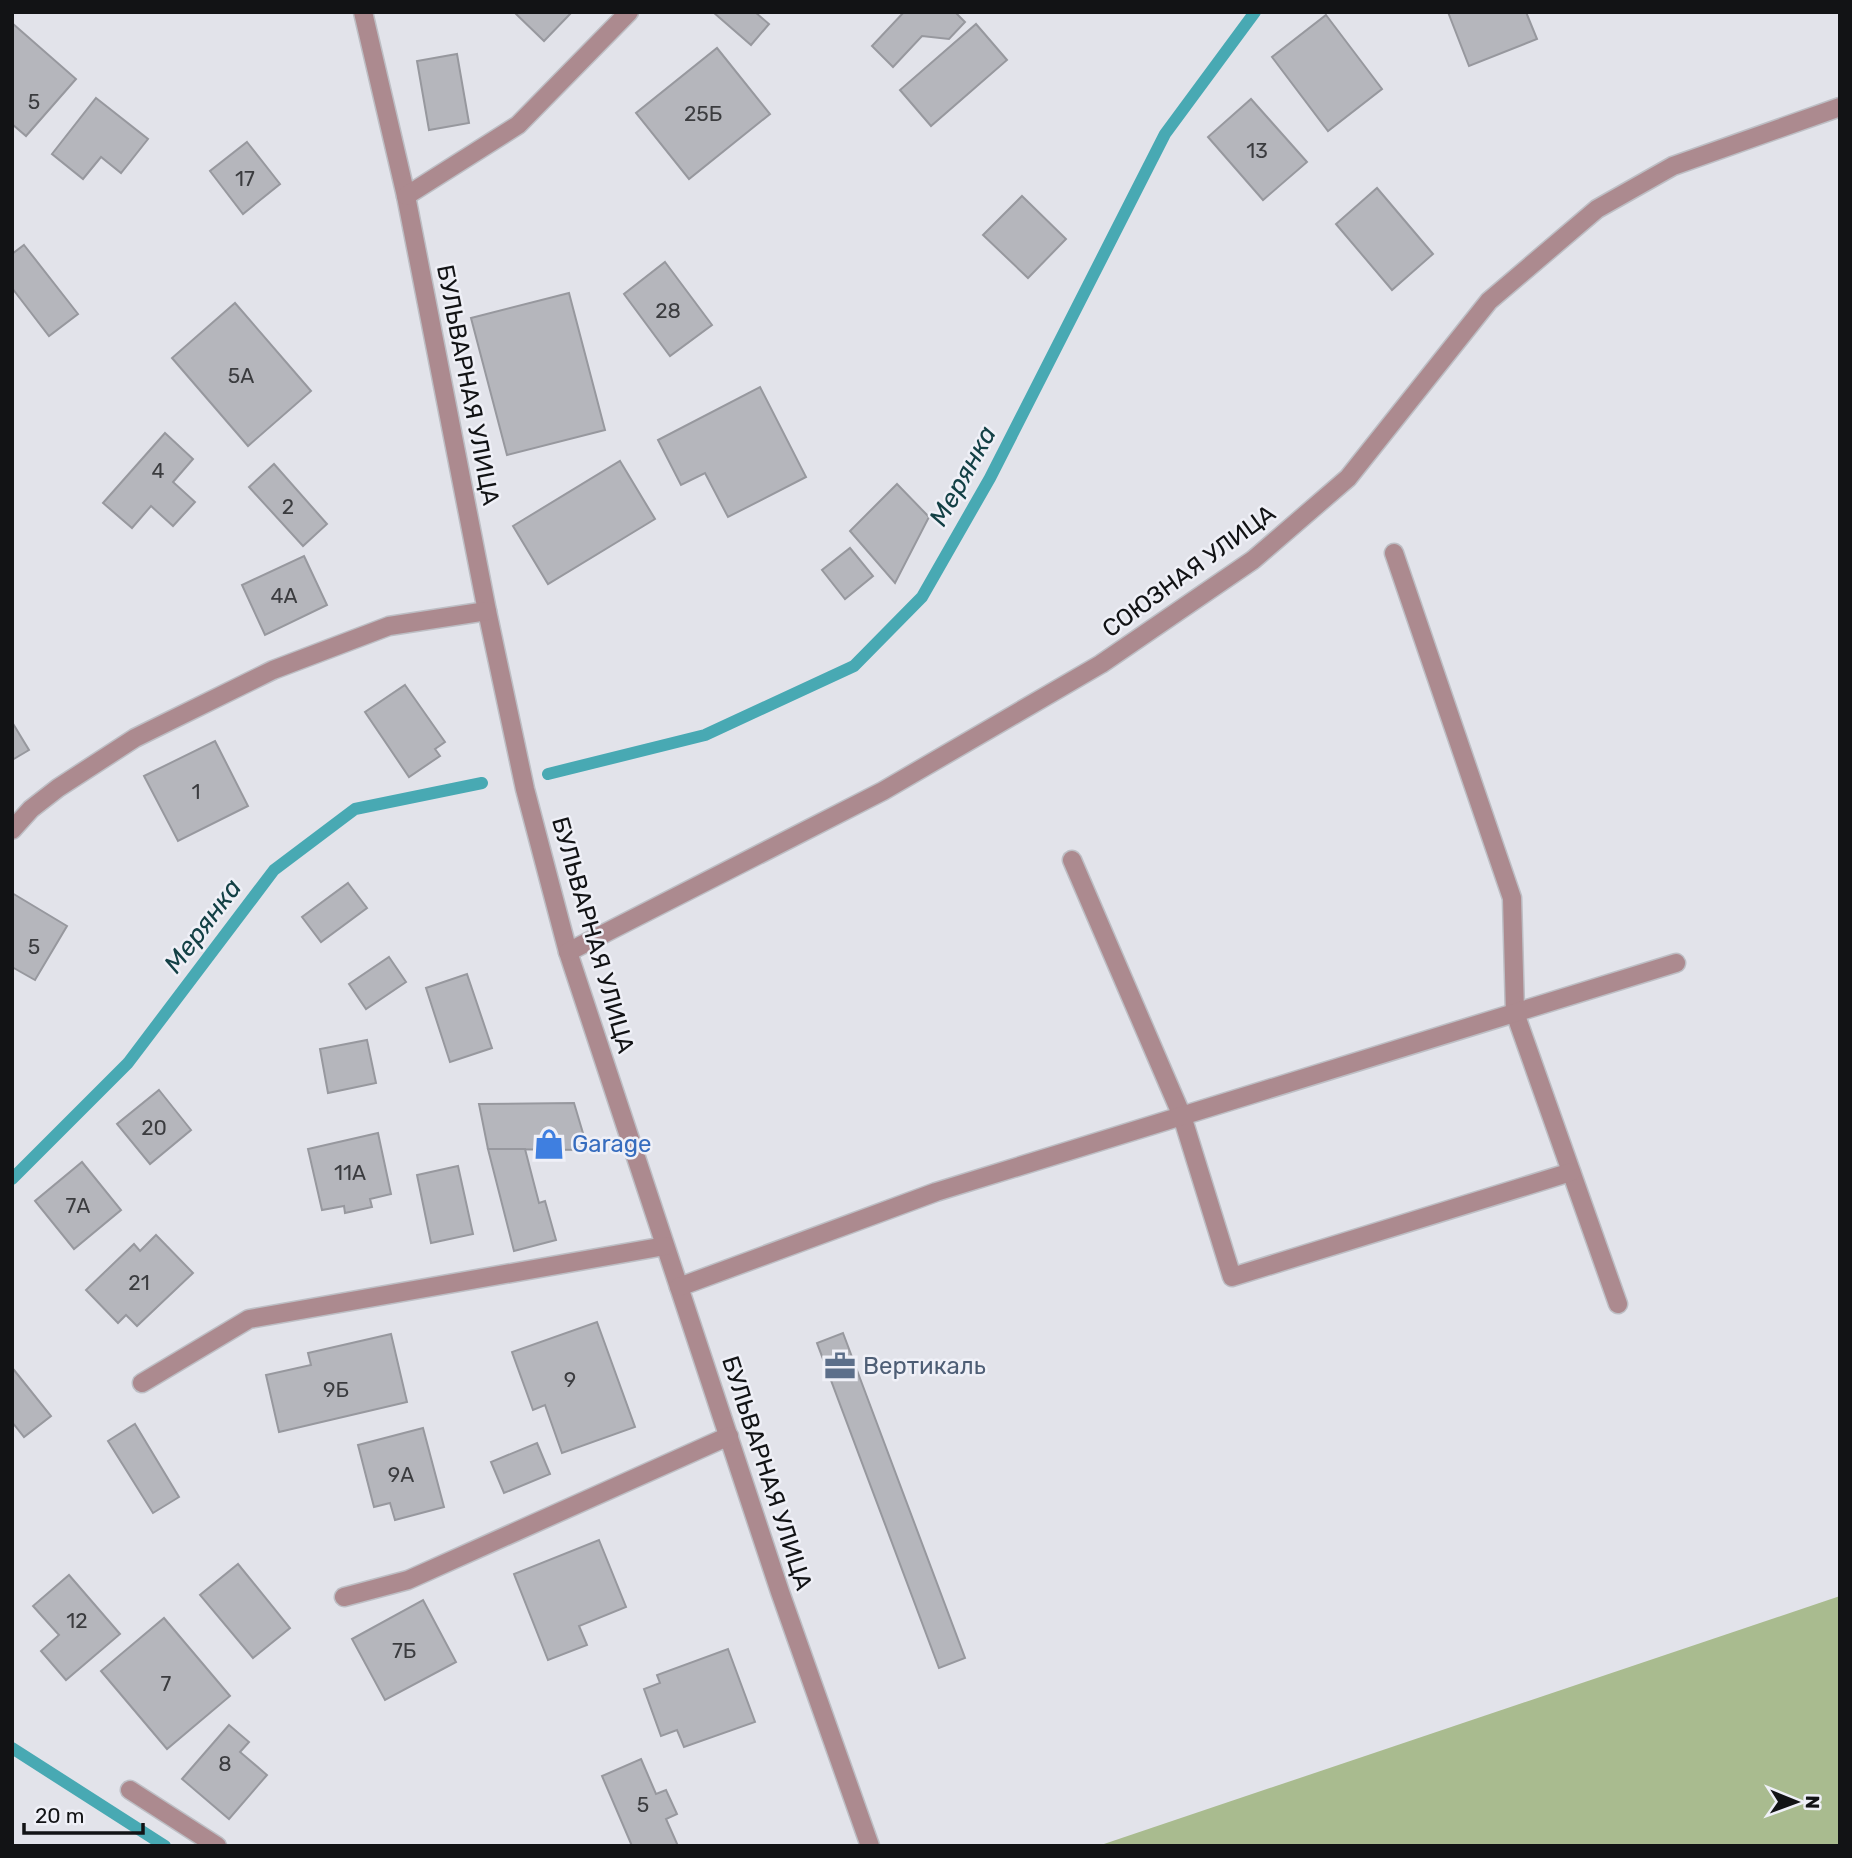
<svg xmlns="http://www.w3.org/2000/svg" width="1852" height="1858" font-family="Rubik,sans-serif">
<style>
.green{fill:#a9bb8f}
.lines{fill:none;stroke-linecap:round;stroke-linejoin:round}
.stream{stroke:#48a9b3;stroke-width:12}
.building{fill:#b5b6bc;stroke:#97989e;stroke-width:2}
.minor-casing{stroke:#bdbec4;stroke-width:21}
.minor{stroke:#ac8a8f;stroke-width:18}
.labels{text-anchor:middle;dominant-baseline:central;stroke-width:5;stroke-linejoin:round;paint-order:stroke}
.number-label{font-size:21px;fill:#3b3c3f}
.street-label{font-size:24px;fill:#121315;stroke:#eff0f7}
.shop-label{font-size:24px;fill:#366cbe;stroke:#eff0f7;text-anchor:start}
.service-label{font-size:24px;fill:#4e5e75;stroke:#eff0f7;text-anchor:start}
.water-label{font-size:26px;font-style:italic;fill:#134045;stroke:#eff0f7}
</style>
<rect width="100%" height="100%" fill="#e2e3ea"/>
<path class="green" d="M1840,1596V1846H1098Z"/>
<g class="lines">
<g class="stream">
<path d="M548,774L705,735L854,666L922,597L990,478L1165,134L1255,12"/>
<path d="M12,1179L128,1063L274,870L355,809L482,783"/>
<path d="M12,1748L165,1846"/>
</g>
</g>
<g class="building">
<path d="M514,12H572L544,41Z"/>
<path d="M713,12H755L769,24L751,45Z"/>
<path d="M904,12H955L965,22L949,39L922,36L893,67L872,46Z"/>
<path d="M1448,12H1526L1537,39L1469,66Z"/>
<path d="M1326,15L1382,89L1328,131L1272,57Z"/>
<path d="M12,23L76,79L26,136L12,124Z"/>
<path d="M976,24L1007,60L931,126L900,90Z"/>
<path d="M717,48L770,114L689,179L636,113Z"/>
<path d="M457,54L469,123L429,130L417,61Z"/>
<path d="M96,98L148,139L121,173L101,157L83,179L52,154Z"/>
<path d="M1251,99L1307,162L1263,200L1208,137Z"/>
<path d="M247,142L280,184L243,214L210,171Z"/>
<path d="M1377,188L1433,254L1392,290L1336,224Z"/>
<path d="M1022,196L1066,239L1028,278L983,235Z"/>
<path d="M24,245L78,314L49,336L12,288V254Z"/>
<path d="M665,262L712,325L670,356L624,294Z"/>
<path d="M569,293L605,430L507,455L471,318Z"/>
<path d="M235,303L311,391L248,446L172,358Z"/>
<path d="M760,387L806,477L728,517L705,473L681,485L658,440Z"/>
<path d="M165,433L193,459L173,482L195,502L173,526L151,506L132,528L103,503Z"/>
<path d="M620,461L655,519L548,584L513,526Z"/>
<path d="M274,464L327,524L303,546L249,487Z"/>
<path d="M897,484L929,517L895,583L850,531Z"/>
<path d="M850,548L873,576L845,599L822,570Z"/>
<path d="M304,556L327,605L265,635L242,585Z"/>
<path d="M405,685L445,742L435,749L440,756L409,777L365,712Z"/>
<path d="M12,722L29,750L12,760Z"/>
<path d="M215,741L248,806L178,841L144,776Z"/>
<path d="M348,883L367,908L321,942L302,917Z"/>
<path d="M12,893L67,926L35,980L12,967Z"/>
<path d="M389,957L406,982L366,1009L349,984Z"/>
<path d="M467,974L492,1048L450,1062L426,988Z"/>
<path d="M367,1040L376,1083L328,1093L320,1049Z"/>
<path d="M159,1090L191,1130L150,1164L117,1124Z"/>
<path d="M574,1103L588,1150L488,1149L479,1104Z"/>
<path d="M378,1133L391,1194L370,1199L372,1207L345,1213L344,1206L322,1210L308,1149Z"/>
<path d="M488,1149H525L539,1203L545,1201L556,1240L514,1251Z"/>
<path d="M82,1162L121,1210L74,1249L35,1201Z"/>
<path d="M458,1166L473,1234L431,1243L417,1175Z"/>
<path d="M156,1235L193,1273L137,1326L126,1315L118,1323L86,1290L134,1244L140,1251Z"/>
<path d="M597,1322L635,1427L562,1453L545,1405L533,1410L512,1352Z"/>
<path d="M843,1333L965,1658L939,1668L817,1343Z"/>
<path d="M391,1334L407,1402L279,1432L266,1375L311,1365L308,1353Z"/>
<path d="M14,1370L51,1416L24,1437L12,1422V1372Z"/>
<path d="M135,1424L179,1497L153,1513L108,1441Z"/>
<path d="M423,1428L444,1507L395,1520L390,1503L374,1507L358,1445Z"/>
<path d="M537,1443L550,1474L504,1493L491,1462Z"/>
<path d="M599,1540L626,1607L579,1626L587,1645L548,1660L514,1574Z"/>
<path d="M238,1564L290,1628L253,1658L200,1595Z"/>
<path d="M69,1575L120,1634L66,1680L41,1651L59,1635L33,1606Z"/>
<path d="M423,1600L456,1662L385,1700L352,1639Z"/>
<path d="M164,1618L230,1696L167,1749L101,1671Z"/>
<path d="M728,1649L755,1722L684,1747L677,1730L661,1736L644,1689L660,1683L657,1675Z"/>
<path d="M229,1725L249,1742L240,1752L267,1775L229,1819L182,1779Z"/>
<path d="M641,1759L656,1794L666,1790L677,1814L666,1819L678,1846H632L602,1776Z"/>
</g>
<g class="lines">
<defs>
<g id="minor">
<path d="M363,12L406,196L487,611L525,789L568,952L780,1592L870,1846"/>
<path d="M406,196L518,125L629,12"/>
<path d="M1394,553L1512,898L1515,1013L1618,1304"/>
<path d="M12,830L31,809L58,788L135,738L273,670L389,626L487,611"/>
<path d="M1072,860L1182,1116L1232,1277L1571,1172"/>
<path d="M568,952L883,791L1101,664L1253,560L1348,478L1489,301L1597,209L1673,166L1840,107"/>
<path d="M679,1287L936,1192L1676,963"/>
<path d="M142,1383L249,1319L665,1246"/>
<path d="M344,1597L408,1580L729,1436"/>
<path d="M130,1790L217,1846"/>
</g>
</defs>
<use href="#minor" class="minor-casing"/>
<use href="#minor" class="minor"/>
</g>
<defs>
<symbol id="shop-bare" viewBox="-9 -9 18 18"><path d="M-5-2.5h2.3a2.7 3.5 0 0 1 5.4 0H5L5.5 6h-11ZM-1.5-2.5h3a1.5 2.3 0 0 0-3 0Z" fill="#3f7fe0" stroke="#eff0f7" stroke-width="2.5" paint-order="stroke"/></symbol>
<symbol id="office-bare" viewBox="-9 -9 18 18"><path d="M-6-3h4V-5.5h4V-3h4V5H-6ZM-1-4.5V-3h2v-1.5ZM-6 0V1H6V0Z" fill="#5c6f8a" stroke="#eff0f7" stroke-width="2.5" paint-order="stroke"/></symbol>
</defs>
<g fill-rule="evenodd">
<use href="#shop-bare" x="527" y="1122" width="44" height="44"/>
<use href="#office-bare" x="818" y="1344" width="44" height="44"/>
</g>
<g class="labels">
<g class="number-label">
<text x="34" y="101">5</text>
<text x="703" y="113">25Б</text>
<text x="1257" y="150">13</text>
<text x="245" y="178">17</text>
<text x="668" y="310">28</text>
<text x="241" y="375">5А</text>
<text x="158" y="470">4</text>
<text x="288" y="506">2</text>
<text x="284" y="595">4А</text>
<text x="196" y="791">1</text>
<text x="34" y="946">5</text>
<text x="154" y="1127">20</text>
<text x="350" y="1172">11А</text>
<text x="78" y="1205">7А</text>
<text x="139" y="1282">21</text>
<text x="570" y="1379">9</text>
<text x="336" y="1389">9Б</text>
<text x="401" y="1474">9А</text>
<text x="77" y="1620">12</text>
<text x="404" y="1650">7Б</text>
<text x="166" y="1683">7</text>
<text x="225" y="1763">8</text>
<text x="643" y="1804">5</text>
</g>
<g class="street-label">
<text transform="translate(468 385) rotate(79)">БУЛЬВАРНАЯ УЛИЦА</text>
<text transform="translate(1189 571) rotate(-36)">СОЮЗНАЯ УЛИЦА</text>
<text transform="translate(593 935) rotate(74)">БУЛЬВАРНАЯ УЛИЦА</text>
<text transform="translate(767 1473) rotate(72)">БУЛЬВАРНАЯ УЛИЦА</text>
</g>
<g class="shop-label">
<text x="572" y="1144">Garage</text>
</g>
<g class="service-label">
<text x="863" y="1366">Вертикаль</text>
</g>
<g class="water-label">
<text transform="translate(963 476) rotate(-61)">Мерянка</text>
<text transform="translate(203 926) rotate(-53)">Мерянка</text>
</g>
</g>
<rect width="1852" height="1858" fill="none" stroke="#121315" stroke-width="28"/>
<g transform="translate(1796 1802) rotate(91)" stroke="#eff0f7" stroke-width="5" paint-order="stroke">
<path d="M0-5L12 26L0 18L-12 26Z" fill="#121315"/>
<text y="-10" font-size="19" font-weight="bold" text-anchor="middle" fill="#121315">N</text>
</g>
<path d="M24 1823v10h119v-10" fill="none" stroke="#121315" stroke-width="3.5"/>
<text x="35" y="1823" font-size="21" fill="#121315" stroke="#eff0f7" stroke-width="5" paint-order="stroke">20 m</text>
</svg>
